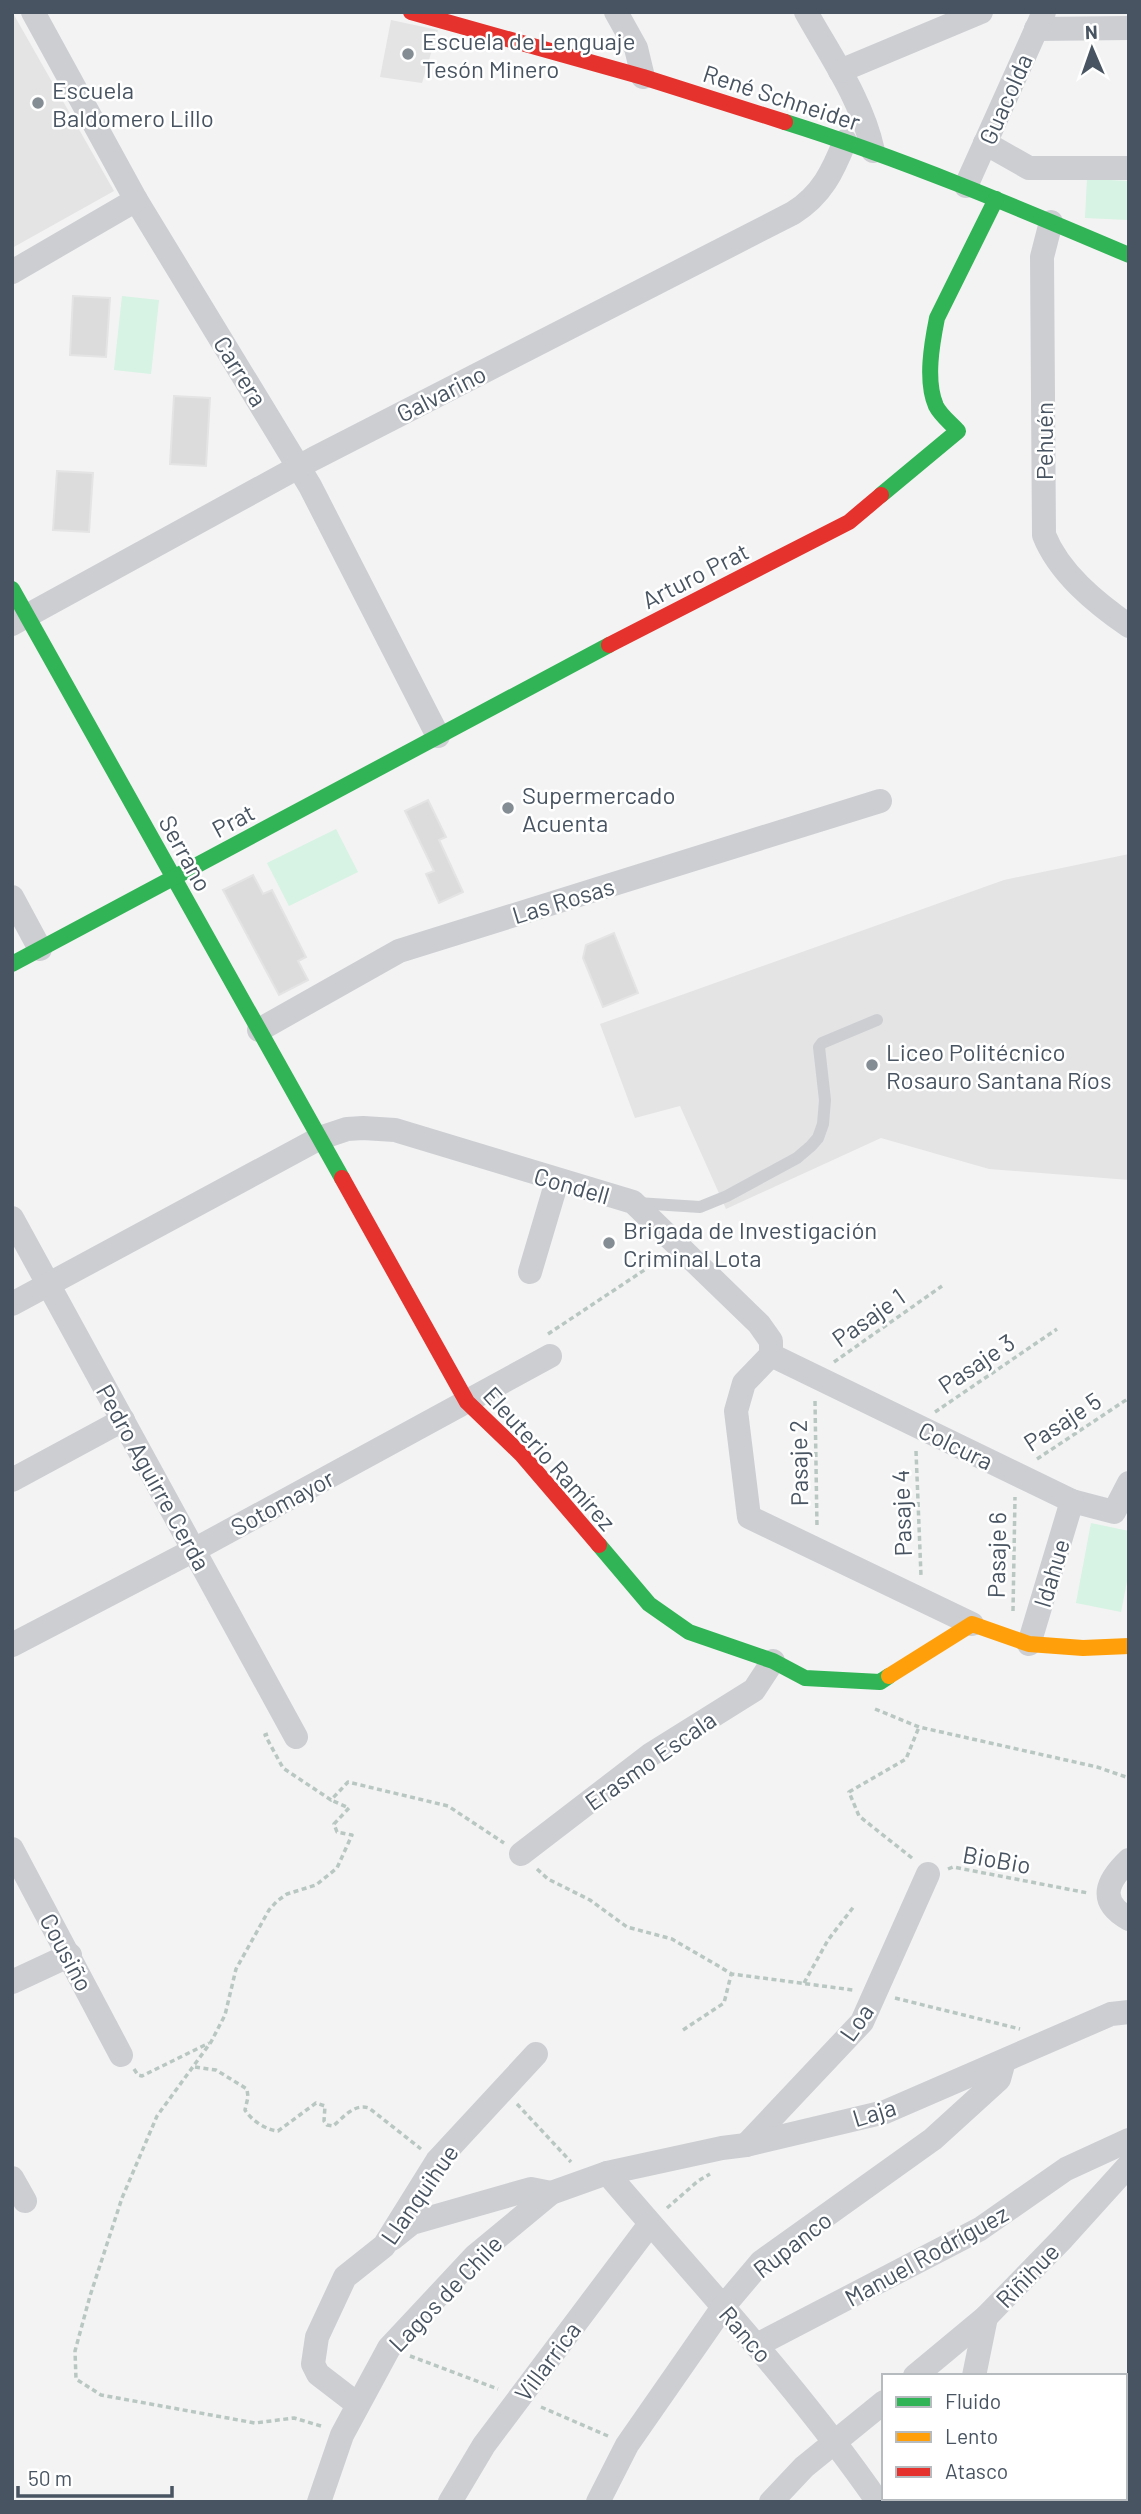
<svg xmlns="http://www.w3.org/2000/svg" width="1141" height="2514" font-family="Barlow,sans-serif">
<style>
.education{fill:#e4e4e5}
.green{fill:#d6f3e3}
.building{fill:#dcdcdd;stroke:#e4e4e5;stroke-width:2}
.lines{fill:none;stroke-linecap:round;stroke-linejoin:round}
.path{stroke:#b9c7c3;stroke-width:3.5;stroke-dasharray:5 3.5;stroke-linecap:butt}
.lane{stroke:#ccced2;stroke-width:12}
.street{stroke:#ccced2;stroke-width:24}
.fast{stroke:#30b455;stroke-width:16}
.slow{stroke:#ff9f0a;stroke-width:16}
.jam{stroke:#e5322d;stroke-width:16}
.poi-dot{fill:#848c94;stroke:#fff;stroke-width:2.5}
.labels{text-anchor:middle;dominant-baseline:central;stroke-width:5;stroke-linejoin:round;paint-order:stroke}
.poi-label{font-size:24px;fill:#485461;stroke:#fff;text-anchor:start}
.street-label{font-size:24px;fill:#485461;stroke:#fff}
</style>
<rect width="100%" height="100%" fill="#f3f3f3"/>
<g class="education">
<path d="M14,15L114,191L12,248V16Z"/>
<path d="M391,20L438,30L422,83L380,77Z"/>
<path d="M1129,854V1180L989,1169L881,1138L726,1209L680,1106L635,1118L600,1024L1004,880Z"/>
</g>
<g class="green">
<path d="M1087,179L1129,181V220L1085,218Z"/>
<path d="M122,296L159,300L151,374L114,370Z"/>
<path d="M336,829L358,872L289,906L267,863Z"/>
<path d="M1091,1523L1129,1531V1571L1121,1612L1076,1603Z"/>
</g>
<g class="building">
<path d="M73,296L110,298L106,357L70,355Z"/>
<path d="M174,396L210,398L206,466L170,464Z"/>
<path d="M57,471L93,473L89,532L53,530Z"/>
<path d="M428,800L446,837L439,840L463,892L439,903L426,874L434,871L405,811Z"/>
<path d="M253,875L263,894L272,890L306,957L298,961L308,980L279,995L223,890Z"/>
<path d="M614,933L638,993L603,1007L583,958L586,945Z"/>
</g>
<g class="lines">
<g class="path">
<path d="M548,1334L661,1259"/>
<path d="M834,1362L942,1286"/>
<path d="M815,1401L817,1527"/>
<path d="M935,1412L1057,1329"/>
<path d="M916,1451L921,1576"/>
<path d="M1037,1459L1129,1398"/>
<path d="M1013,1611L1015,1497"/>
<path d="M875,1709L919,1727L1097,1767L1129,1778"/>
<path d="M268,1734L265,1735L283,1768L331,1800L348,1782L448,1806L504,1843"/>
<path d="M912,1858L859,1816L849,1792L906,1759L919,1727"/>
<path d="M537,1869L548,1879L590,1900L627,1927L672,1939L732,1974L853,1990"/>
<path d="M948,1869L953,1867L1088,1893"/>
<path d="M804,1983L828,1940L855,1905"/>
<path d="M895,1998L1020,2029"/>
<path d="M683,2030L724,2003L731,1975"/>
<path d="M195,2067L216,2070L247,2089L248,2097L245,2110C251,2120 266,2130 278,2131L316,2103L325,2106L324,2121L327,2125L333,2126C343,2118 354,2103 369,2108L421,2149"/>
<path d="M134,2069L138,2075L142,2076L209,2043"/>
<path d="M517,2104L571,2162"/>
<path d="M667,2208L698,2181L710,2174"/>
<path d="M410,2356L498,2389"/>
<path d="M541,2407L608,2436"/>
<path d="M321,2426L294,2418L255,2423L101,2395L76,2379L75,2351L90,2296L122,2198L157,2116L211,2042L225,2015L236,1969L269,1910L277,1901L287,1894L316,1885L337,1868L352,1835L337,1832L334,1824L349,1808L331,1800"/>
</g>
<path class="lane" d="M637,1203L700,1207L727,1196L797,1158L811,1146L818,1138L823,1124L825,1100L819,1047L822,1043L877,1020"/>
<g class="street">
<path d="M33,12L136,200L310,486L438,736"/>
<path d="M616,12L636,48L643,77"/>
<path d="M806,12C831,57 862,100 873,151"/>
<path d="M1036,29L1129,28"/>
<path d="M840,71L981,12"/>
<path d="M985,143L1029,168H1129"/>
<path d="M966,186L1044,12"/>
<path d="M1051,222L1042,257L1044,535C1059,573 1096,603 1129,626"/>
<path d="M12,272L136,200"/>
<path d="M12,624L313,459L793,213C822,195 833,171 845,141"/>
<path d="M12,897L40,949"/>
<path d="M259,1030L399,951L880,801"/>
<path d="M12,1218L296,1737"/>
<path d="M530,1272L557,1181"/>
<path d="M12,1304L320,1138L347,1129L363,1128L395,1130L633,1202L759,1324L771,1341V1355L744,1383L736,1411L749,1517L972,1624"/>
<path d="M771,1355L1072,1501L1114,1512L1129,1483"/>
<path d="M12,1480L123,1420"/>
<path d="M1029,1644L1072,1501"/>
<path d="M12,1645L194,1550L550,1356"/>
<path d="M12,1849L121,2055"/>
<path d="M521,1854L650,1755L754,1690L773,1661"/>
<path d="M1129,1860C1107,1881 1097,1901 1129,1919"/>
<path d="M12,1982L70,1955"/>
<path d="M746,2145L862,2022L928,1874"/>
<path d="M607,2173C699,2281 797,2385 878,2502"/>
<path d="M12,2178L25,2201"/>
<path d="M392,2239L412,2223L531,2189L551,2193"/>
<path d="M757,2345L980,2229L1066,2169L1129,2140"/>
<path d="M915,2376L986,2317L1063,2238L1129,2165"/>
<path d="M974,2376L986,2317"/>
<path d="M357,2404L318,2374L313,2364L317,2337L345,2277L384,2246L437,2161L536,2054"/>
<path d="M969,2498V2502"/>
<path d="M319,2502L342,2435L389,2348L475,2256L551,2193L607,2173L722,2148L746,2145L885,2112L1111,2014L1129,2012"/>
<path d="M450,2502L484,2445L650,2224"/>
<path d="M598,2502L627,2445L723,2307L761,2262L933,2139L999,2079L1004,2061"/>
<path d="M771,2502L804,2467L884,2402"/>
</g>
<g class="fast">
<path d="M785,122C903,159 1016,207 1129,255"/>
<path d="M881,495L958,431C951,423 941,416 936,406C925,381 932,343 937,318L996,199"/>
<path d="M12,589L342,1178"/>
<path d="M12,964L609,645"/>
<path d="M599,1545L649,1604L689,1632L773,1661L805,1678L880,1682L889,1676"/>
</g>
<path class="slow" d="M889,1676L972,1624L1029,1644L1083,1648L1129,1646"/>
<g class="jam">
<path d="M411,12L643,77L785,122"/>
<path d="M609,645L849,522L881,495"/>
<path d="M342,1178L467,1402L522,1455L599,1545"/>
</g>
</g>
<g class="poi-dot">
<circle cx="408" cy="54" r="7"/>
<circle cx="38" cy="103" r="7"/>
<circle cx="508" cy="808" r="7"/>
<circle cx="872" cy="1065" r="7"/>
<circle cx="609" cy="1243" r="7"/>
</g>
<g class="labels">
<g class="poi-label">
<text x="422" y="40">Escuela de Lenguaje<tspan x="422" dy="28">Tesón Minero</tspan></text>
<text x="52" y="89">Escuela<tspan x="52" dy="28">Baldomero Lillo</tspan></text>
<text x="522" y="794">Supermercado<tspan x="522" dy="28">Acuenta</tspan></text>
<text x="886" y="1051">Liceo Politécnico<tspan x="886" dy="28">Rosauro Santana Ríos</tspan></text>
<text x="623" y="1229">Brigada de Investigación<tspan x="623" dy="28">Criminal Lota</tspan></text>
</g>
<g class="street-label">
<text transform="translate(782 97) rotate(18)">René Schneider</text>
<text transform="translate(1005 99) rotate(-66)">Guacolda</text>
<text transform="translate(241 371) rotate(58)">Carrera</text>
<text transform="translate(441 393) rotate(-27)">Galvarino</text>
<text transform="translate(1043 441) rotate(-90)">Pehuén</text>
<text transform="translate(695 575) rotate(-27)">Arturo Prat</text>
<text transform="translate(233 820) rotate(-28)">Prat</text>
<text transform="translate(186 853) rotate(61)">Serrano</text>
<text transform="translate(563 900) rotate(-17)">Las Rosas</text>
<text transform="translate(572 1185) rotate(16)">Condell</text>
<text transform="translate(868 1317) rotate(-35)">Pasaje 1</text>
<text transform="translate(976 1363) rotate(-34)">Pasaje 3</text>
<text transform="translate(1062 1421) rotate(-33)">Pasaje 5</text>
<text transform="translate(956 1445) rotate(26)">Colcura</text>
<text transform="translate(550 1458) rotate(48)">Eleuterio Ramírez</text>
<text transform="translate(798 1463) rotate(-91)">Pasaje 2</text>
<text transform="translate(154 1477) rotate(61)">Pedro Aguirre Cerda</text>
<text transform="translate(282 1502) rotate(-28)">Sotomayor</text>
<text transform="translate(901 1513) rotate(-92)">Pasaje 4</text>
<text transform="translate(996 1555) rotate(-89)">Pasaje 6</text>
<text transform="translate(1051 1573) rotate(-73)">Idahue</text>
<text transform="translate(650 1760) rotate(-35)">Erasmo Escala</text>
<text transform="translate(997 1859) rotate(10)">BioBio</text>
<text transform="translate(67 1952) rotate(62)">Cousiño</text>
<text transform="translate(856 2022) rotate(-55)">Loa</text>
<text transform="translate(874 2112) rotate(-17)">Laja</text>
<text transform="translate(419 2194) rotate(-55)">Llanquihue</text>
<text transform="translate(792 2244) rotate(-38)">Rupanco</text>
<text transform="translate(926 2255) rotate(-29)">Manuel Rodríguez</text>
<text transform="translate(1027 2275) rotate(-46)">Riñihue</text>
<text transform="translate(445 2293) rotate(-46)">Lagos de Chile</text>
<text transform="translate(746 2334) rotate(49)">Ranco</text>
<text transform="translate(547 2361) rotate(-53)">Villarrica</text>
</g>
</g>
<rect width="1141" height="2514" fill="none" stroke="#485461" stroke-width="28"/>
<rect x="882" y="2374" width="245" height="126" fill="#ffffff" stroke="#b6bbc0" stroke-width="2"/>
<rect x="896" y="2397" width="35" height="10" fill="#30b455" stroke="#b6bbc0" stroke-width="2"/>
<text x="945" y="2409" font-size="21" fill="#485461">Fluido</text>
<rect x="896" y="2432" width="35" height="10" fill="#ff9f0a" stroke="#b6bbc0" stroke-width="2"/>
<text x="945" y="2444" font-size="21" fill="#485461">Lento</text>
<rect x="896" y="2467" width="35" height="10" fill="#e5322d" stroke="#b6bbc0" stroke-width="2"/>
<text x="945" y="2479" font-size="21" fill="#485461">Atasco</text>
<g transform="translate(1092 49) rotate(358)" stroke="#ffffff" stroke-width="5" paint-order="stroke">
<path d="M0-5L12 26L0 18L-12 26Z" fill="#485461"/>
<text y="-10" font-size="19" font-weight="bold" text-anchor="middle" fill="#485461">N</text>
</g>
<path d="M18 2486v10h154v-10" fill="none" stroke="#485461" stroke-width="3.5"/>
<text x="28" y="2486" font-size="21" fill="#485461" stroke="#ffffff" stroke-width="5" paint-order="stroke">50 m</text>
</svg>
